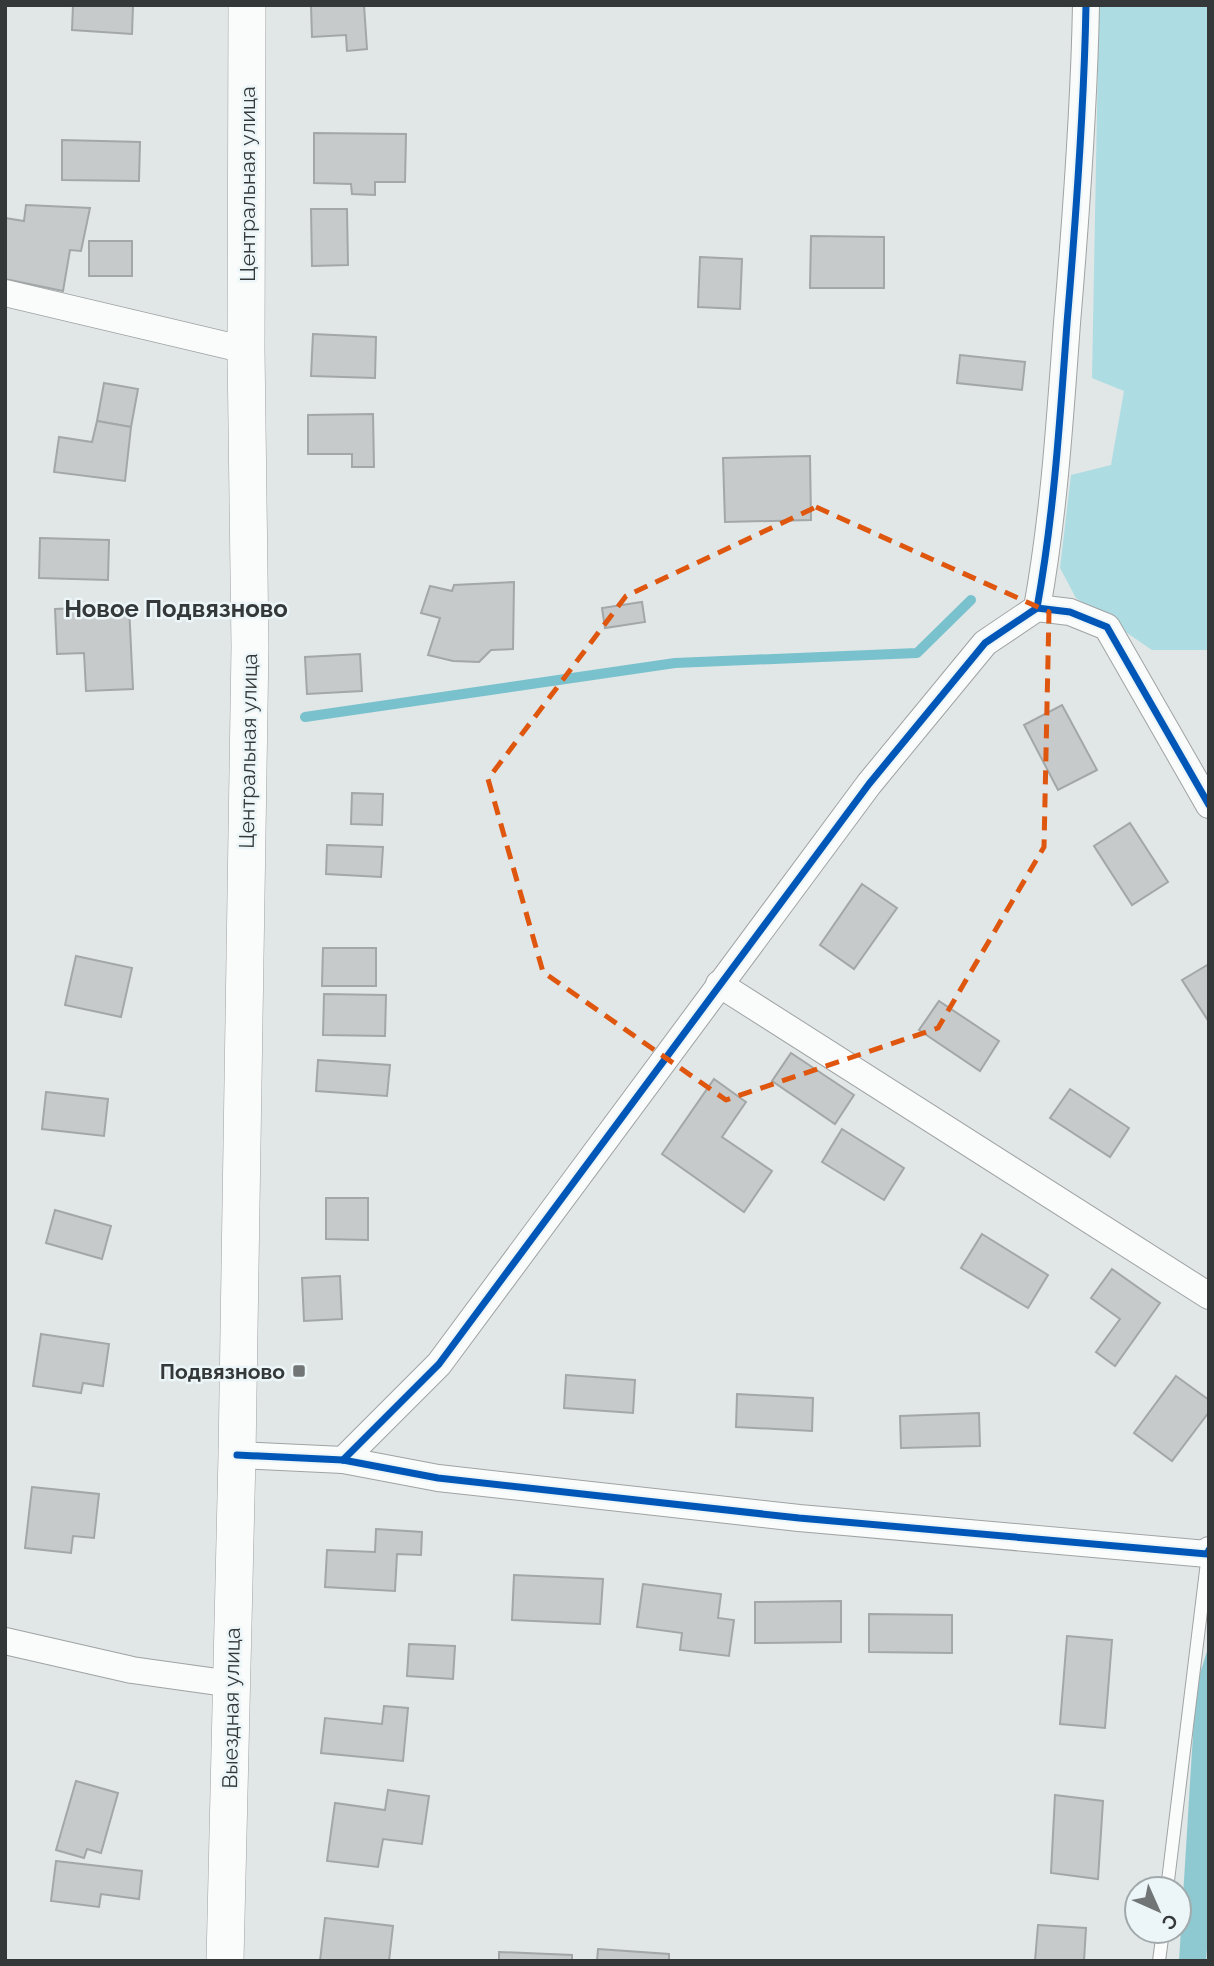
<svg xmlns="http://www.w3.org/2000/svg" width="1214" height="1966" font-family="Raleway,sans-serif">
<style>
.green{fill:#addce3}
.forest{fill:#8ec9d1}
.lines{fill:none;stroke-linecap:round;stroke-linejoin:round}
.stream{stroke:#79c2cd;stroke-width:10}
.building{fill:#c6caca;stroke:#a3a7a7;stroke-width:2}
.lane-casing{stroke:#a0a3a3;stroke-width:14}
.street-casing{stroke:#a0a3a3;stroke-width:28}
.secondary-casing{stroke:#a0a3a3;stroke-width:38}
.lane{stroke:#fafbfb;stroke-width:12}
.street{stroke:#fafbfb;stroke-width:26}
.secondary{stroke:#fafbfb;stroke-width:37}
.cycleway-casing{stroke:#ecf5f7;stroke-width:11}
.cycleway{stroke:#0057b8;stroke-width:7}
.marked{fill:none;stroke:#df570e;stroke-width:5;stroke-dasharray:14 9;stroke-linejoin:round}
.poi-dot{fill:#717575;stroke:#ecf5f7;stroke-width:2.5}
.labels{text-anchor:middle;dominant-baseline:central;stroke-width:5;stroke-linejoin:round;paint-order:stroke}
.street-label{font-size:21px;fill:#343838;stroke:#ecf5f7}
.poi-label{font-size:21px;font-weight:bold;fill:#343838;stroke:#ecf5f7;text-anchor:end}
.quarter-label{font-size:24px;font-weight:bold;fill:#343838;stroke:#ecf5f7}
</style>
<rect width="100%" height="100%" fill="#e1e6e6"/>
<path class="green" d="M1099,5H1209V650H1152L1076,598L1060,568L1071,475L1111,465L1124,391L1092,378Z"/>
<path class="forest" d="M1209,1645V1925L1206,1961H1179L1196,1686Z"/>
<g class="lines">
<path class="stream" d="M305,717L675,663L917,653L971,600"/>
</g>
<g class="building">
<path d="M73,5H133L132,34L72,30Z"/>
<path d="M311,5H364L367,49L347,51L346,35L312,37Z"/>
<path d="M314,133L406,134L405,182H375V195L352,194L351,184L314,183Z"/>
<path d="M62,140L140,142L139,181L62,180Z"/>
<path d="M26,205L90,208L81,251L70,250L63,291L5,279V218L24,221Z"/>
<path d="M311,209H347L348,265L312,266Z"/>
<path d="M811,236L884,237V288H810Z"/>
<rect x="89" y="241" width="43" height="35"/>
<path d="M700,257L742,259L740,309L698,307Z"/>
<path d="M313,334L376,337L375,378L311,376Z"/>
<path d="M960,355L1025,362L1022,390L957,383Z"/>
<path d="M104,383L138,389L131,427L97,421Z"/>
<path d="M373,414L374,467H352V454H308V415Z"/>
<path d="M97,421L131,427L125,481L54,472L59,437L92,442Z"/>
<path d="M810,456L811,520L725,522L723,458Z"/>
<path d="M40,538L109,540L108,580L39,578Z"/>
<path d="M514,582L513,649L491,650L479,662L453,661L428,655L440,618L421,613L430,586L452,591L454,585Z"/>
<path d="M642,602L645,622L605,628L602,608Z"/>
<path d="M129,606L133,689L86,691L84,653L57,654L55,609Z"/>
<path d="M360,654L362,691L307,694L305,657Z"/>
<path d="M1062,705L1097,770L1058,790L1024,725Z"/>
<path d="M352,793L383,794L382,825L351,824Z"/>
<path d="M1130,823L1168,882L1132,905L1094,846Z"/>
<path d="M327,845L383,847L381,877L326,874Z"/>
<path d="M862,884L897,908L854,969L820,945Z"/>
<path d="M323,948H376V986H322Z"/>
<path d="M76,956L132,968L121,1017L65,1005Z"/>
<path d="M1209,964V1022L1182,980Z"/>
<path d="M324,994L386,995L385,1036L323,1035Z"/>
<path d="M939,1001L999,1041L980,1071L919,1030Z"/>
<path d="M791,1053L854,1095L835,1124L772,1081Z"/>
<path d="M318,1060L390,1065L387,1096L316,1091Z"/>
<path d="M714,1079L746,1102L722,1137L772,1171L744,1212L662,1154Z"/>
<path d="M1070,1089L1129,1128L1110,1157L1050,1118Z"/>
<path d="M46,1092L108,1099L104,1136L42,1129Z"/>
<path d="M842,1129L904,1168L884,1200L822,1162Z"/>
<path d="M326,1198H368V1240L326,1239Z"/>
<path d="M55,1210L111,1226L102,1259L46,1243Z"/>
<path d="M982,1234L1048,1275L1028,1308L961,1268Z"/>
<path d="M1112,1269L1160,1303L1115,1366L1096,1352L1120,1319L1091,1298Z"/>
<path d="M340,1276L342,1319L304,1321L302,1278Z"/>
<path d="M41,1334L109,1344L103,1386L83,1383L81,1393L33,1386Z"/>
<path d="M566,1375L635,1380L633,1413L564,1408Z"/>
<path d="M1176,1376L1209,1400V1412L1172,1461L1134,1433Z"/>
<path d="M737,1394L813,1398L812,1431L736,1427Z"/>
<path d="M979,1413L980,1446L901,1448L900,1416Z"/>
<path d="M32,1487L99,1494L94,1538L73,1536L71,1553L25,1548Z"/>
<path d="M376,1529L422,1532L421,1555L397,1554L395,1591L325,1587L327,1550L375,1552Z"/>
<path d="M514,1575L603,1579L600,1624L512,1620Z"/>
<path d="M643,1584L721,1594L718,1618L734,1620L729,1656L680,1650L682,1633L637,1627Z"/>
<path d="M841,1601V1642L755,1643V1602Z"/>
<path d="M869,1614L952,1615V1653L869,1652Z"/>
<path d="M1067,1636L1112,1640L1105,1728L1060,1724Z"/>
<path d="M409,1644L455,1646L453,1679L407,1676Z"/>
<path d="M384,1706L408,1708L403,1761L321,1753L325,1718L382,1724Z"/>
<path d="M76,1781L118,1793L101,1853L87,1849L84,1858L56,1850Z"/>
<path d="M388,1790L429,1796L422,1844L383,1839L378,1867L327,1861L335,1803L385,1810Z"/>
<path d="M1055,1795L1103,1801L1098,1879L1051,1873Z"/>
<path d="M56,1861L142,1871L139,1899L101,1894L99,1907L51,1901Z"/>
<path d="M325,1918L393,1926L389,1961H320Z"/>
<path d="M1038,1925L1086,1928L1084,1961H1035Z"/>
<path d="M598,1949L669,1954V1961H597Z"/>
<path d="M499,1952L572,1955V1961H499Z"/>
</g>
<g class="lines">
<defs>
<g id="lane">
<path d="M1167,1889L1208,1554"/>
<path d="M1159,1961L1163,1931"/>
</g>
<g id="street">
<path d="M5,293L246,350"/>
<path d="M1037,608C1054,514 1060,419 1067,323C1076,217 1084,112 1086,5"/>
<path d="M719,984L1209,1296"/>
<path d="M237,1455L343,1460L438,1478L799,1518L1207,1554L1209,1550"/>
<path d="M343,1460L439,1364L869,784L985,643L1037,608L1070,612L1107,627L1209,805"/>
<path d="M5,1641L132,1670L232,1684"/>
</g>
<path id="secondary" d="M225,1961L237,1455L250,647L246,350L247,5"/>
</defs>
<use href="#lane" class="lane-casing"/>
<use href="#street" class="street-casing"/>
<use href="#secondary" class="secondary-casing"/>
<use href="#lane" class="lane"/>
<use href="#street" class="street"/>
<use href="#secondary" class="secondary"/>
<defs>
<g id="cycleway">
<path d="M1037,608C1054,514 1060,419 1067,323C1076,217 1084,112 1086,5"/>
<path d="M237,1455L343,1460L438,1478L799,1518L1207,1554L1209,1550"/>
<path d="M343,1460L439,1364L869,784L985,643L1037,608L1070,612L1107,627L1209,805"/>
</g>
</defs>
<use href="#cycleway" class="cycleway-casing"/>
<use href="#cycleway" class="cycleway"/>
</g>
<path class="marked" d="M816,507L1049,612L1044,847L938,1028L726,1100L543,972L488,779L626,596Z"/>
<rect class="poi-dot" x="292" y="1364" width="14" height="14" rx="3.5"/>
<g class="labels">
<g class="street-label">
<text transform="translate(247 184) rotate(-90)">Центральная улица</text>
<text transform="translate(248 751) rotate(-89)">Центральная улица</text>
<text transform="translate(231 1708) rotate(-89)">Выездная улица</text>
</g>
<g class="poi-label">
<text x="285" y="1371">Подвязново</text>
</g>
<g class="quarter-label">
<text x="176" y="608">Новое Подвязново</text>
</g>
</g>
<rect width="1214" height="1966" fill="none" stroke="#343838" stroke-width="14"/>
<g transform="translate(1158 1910) rotate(135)"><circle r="33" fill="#ecf5f7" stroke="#a2a9ab" stroke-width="2"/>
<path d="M0-5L12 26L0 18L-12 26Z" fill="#717575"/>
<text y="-10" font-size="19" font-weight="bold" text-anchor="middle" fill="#343838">С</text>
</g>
</svg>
